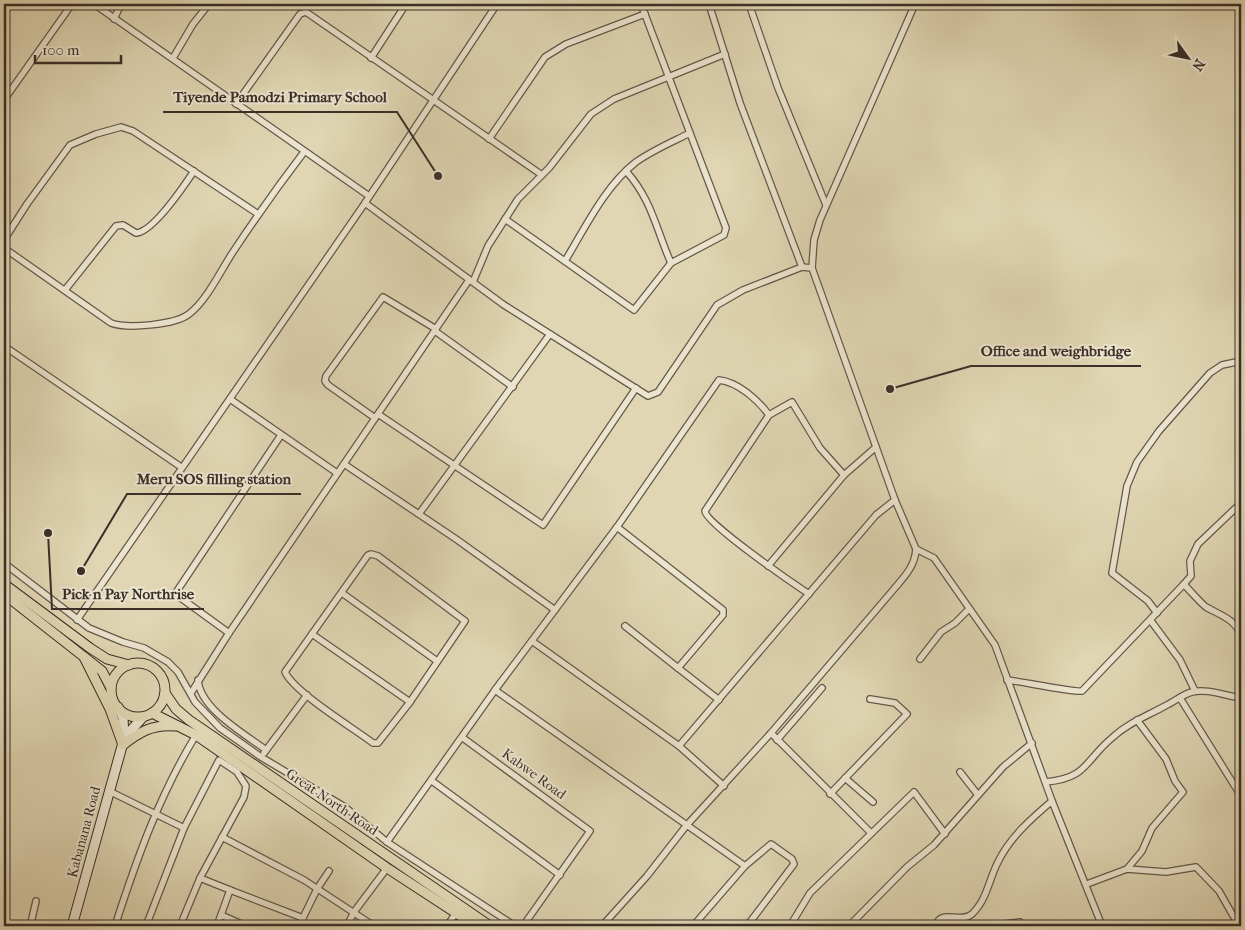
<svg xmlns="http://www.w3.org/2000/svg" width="1245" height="930" font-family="'IM FELL French Canon',serif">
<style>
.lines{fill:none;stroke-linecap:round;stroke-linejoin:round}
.street-casing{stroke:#64594b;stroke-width:8}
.secondary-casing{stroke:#3a2f28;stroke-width:11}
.primary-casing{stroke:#3a2f28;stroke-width:11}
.street{stroke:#ebe4ce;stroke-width:5.5}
.secondary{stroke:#ebe4ce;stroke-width:9}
.primary{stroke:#e0d6b3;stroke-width:9}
.labels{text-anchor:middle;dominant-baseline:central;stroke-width:4;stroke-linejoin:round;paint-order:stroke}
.street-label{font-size:14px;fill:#3a2f28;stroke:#ebe4ce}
.leader{fill:none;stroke:#3a2f28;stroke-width:2}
.callout-dot{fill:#3a2f28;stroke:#ebe4ce;stroke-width:2}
.callout-label{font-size:15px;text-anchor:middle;font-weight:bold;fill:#3a2f28;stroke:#ebe4ce;stroke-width:4;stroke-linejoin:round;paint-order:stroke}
</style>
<rect width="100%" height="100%" fill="#e0d6b3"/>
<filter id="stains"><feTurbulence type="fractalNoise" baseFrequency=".004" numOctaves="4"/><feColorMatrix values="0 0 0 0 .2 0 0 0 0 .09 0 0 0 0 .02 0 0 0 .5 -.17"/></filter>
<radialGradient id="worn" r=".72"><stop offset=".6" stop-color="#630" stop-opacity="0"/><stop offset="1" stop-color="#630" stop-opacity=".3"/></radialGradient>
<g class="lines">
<defs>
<g id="street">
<path d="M94,4L369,196"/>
<path d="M709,4L740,103L802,267"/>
<path d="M749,4L778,88L826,205"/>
<path d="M114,19L121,4"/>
<path d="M173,58L193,24L209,4"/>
<path d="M371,58L406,4"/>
<path d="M4,100L72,4"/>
<path d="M236,104L300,14L306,12L542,175"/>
<path d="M489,139L545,57L566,44L645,14"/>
<path d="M626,171C652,200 656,229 671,263"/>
<path d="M365,203L504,305L648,396L658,392L717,305L743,290L802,267L812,268"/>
<path d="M505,219L634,310L671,263L724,235L726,228L641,4"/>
<path d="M4,240L27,204L70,145L96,134L121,127L133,131L258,214"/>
<path d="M4,248L111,323C127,329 175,325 189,314C206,301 219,274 231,255C254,220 278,186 304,152"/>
<path d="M565,261C585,228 605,186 636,162C653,150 672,142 690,133"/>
<path d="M473,282L488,246L518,199L549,168L591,114L614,99L725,54"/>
<path d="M65,290L116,226L123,225L136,233C153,232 184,186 194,171"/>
<path d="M435,331L513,387"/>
<path d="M4,346L181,467"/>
<path d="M230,399L337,473"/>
<path d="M378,414L543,525L636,388"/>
<path d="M375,418L328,385L325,381L326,376L383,297L436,329"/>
<path d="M344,464L456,539L555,610"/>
<path d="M419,514L550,334"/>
<path d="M617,527L723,610V615L678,668L719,700"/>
<path d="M916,549L934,558L995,645L1052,801L1102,926"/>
<path d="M371,554L378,556L465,621L410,702L378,743H373C352,727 295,693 285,672L368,555Z"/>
<path d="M4,563L89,628L123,642L144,648L168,662L178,672L195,702L220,728L261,757L345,807L387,842L515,926"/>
<path d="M768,566L844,475L876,447"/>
<path d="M1184,584L1191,576L1190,561L1198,544L1241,503"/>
<path d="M342,593L437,661"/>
<path d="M809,594C794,584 705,523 705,511L769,415L792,402L820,448L844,475"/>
<path d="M1157,613L1148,601L1112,573L1127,486L1137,462L1159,431L1210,373L1222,365L1241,361"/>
<path d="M77,620L365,203L497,4"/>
<path d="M1151,621L1180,660L1195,691"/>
<path d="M625,626L678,668"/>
<path d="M229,633L178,596L177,591L281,435"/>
<path d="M312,634L410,702"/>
<path d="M532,641L679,746L724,786"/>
<path d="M920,659L941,632L955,623L969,609"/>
<path d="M198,680C200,709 245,734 266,750"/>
<path d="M1007,680C1019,681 1076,693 1082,691L1184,584C1187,588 1204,606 1206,607C1220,615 1238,620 1241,638"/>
<path d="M495,690L745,866"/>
<path d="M191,693L229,633L469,280"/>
<path d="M1180,698L1241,796"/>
<path d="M771,733L871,833"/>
<path d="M463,738L590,831L523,926"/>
<path d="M777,740L822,688"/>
<path d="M679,746L876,515L895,500"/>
<path d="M264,753L307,695"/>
<path d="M960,772L978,795"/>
<path d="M845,778L873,802"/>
<path d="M432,781L560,875"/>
<path d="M1046,782C1088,778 1084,761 1113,737C1128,723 1147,716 1165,706C1174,702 1183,694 1192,692C1207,688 1226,696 1241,698"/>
<path d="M109,791L184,828"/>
<path d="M830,794L907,714L895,703L870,699"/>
<path d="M222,837L304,880L374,926"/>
<path d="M387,842L495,690L617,527L719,380C738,382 758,400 769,415"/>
<path d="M1127,869L1142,851L1152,828L1183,792L1175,781L1166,759L1137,720"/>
<path d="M1087,884L1127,869L1166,872L1196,867L1219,891L1239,926"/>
<path d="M230,890L303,918"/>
<path d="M221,915L246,926"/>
<path d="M951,918L969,926"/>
<path d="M31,923L36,901"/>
<path d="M115,926C137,858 159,796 196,735"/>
<path d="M146,926L184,828L219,760L237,772L246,786L244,797L200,878"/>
<path d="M180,926L200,878L230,890L217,926"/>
<path d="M299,926L317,889L329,871"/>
<path d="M347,926L354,912L387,868"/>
<path d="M447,926L456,913"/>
<path d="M602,926L647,876L686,826L771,733L894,589C905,576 915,566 916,549L895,500L812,268L814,240L820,220L915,4"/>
<path d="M693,926L745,866L771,844L792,859L794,864L747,926"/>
<path d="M790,926L810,893L914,792L945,834"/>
<path d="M849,926L907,867L934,845L1003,767L1032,743"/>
<path d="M936,926C940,908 961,924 972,914C987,900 989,879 998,862C1010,837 1032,818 1052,801"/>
<path d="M989,926L1020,922L1024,926"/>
</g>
<g id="secondary">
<path d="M125,737L143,717"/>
<path d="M72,926L124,739L123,717L118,707"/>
</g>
<g id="primary">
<path d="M4,584L90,648L107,659L129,665"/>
<path d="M4,594L102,671L111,688"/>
<path d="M84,657L110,709L123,745C139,732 153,724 175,726"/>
<circle cx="138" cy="690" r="27"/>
<path d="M165,693L176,709L189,720L490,926"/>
<path d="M152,713L196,735L387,868L476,926"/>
</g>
</defs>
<use href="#street" class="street-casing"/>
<use href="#secondary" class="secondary-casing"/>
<use href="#primary" class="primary-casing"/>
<use href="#street" class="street"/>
<use href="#secondary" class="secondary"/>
<use href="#primary" class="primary"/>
</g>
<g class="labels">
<g class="street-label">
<text transform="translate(534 774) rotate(36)">Kabwe Road</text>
<text transform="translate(332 802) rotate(34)">Great North Road</text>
<text transform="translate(84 832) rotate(-75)">Kabanana Road</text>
</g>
</g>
<path class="leader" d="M438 176L397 112H163M890 389L971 366H1141M81 571L127 494H301M48 533L52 609H204"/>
<g class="callout-dot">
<circle cx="438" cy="176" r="5"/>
<circle cx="890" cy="389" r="5"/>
<circle cx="81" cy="571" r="5"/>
<circle cx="48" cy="533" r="5"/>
</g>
<g class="callout-label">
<text x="280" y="102">Tiyende Pamodzi Primary School</text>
<text x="1056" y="356">Office and weighbridge</text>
<text x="214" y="484">Meru SOS filling station</text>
<text x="128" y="599">Pick n Pay Northrise</text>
</g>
<rect width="1245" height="930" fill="none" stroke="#e0d6b3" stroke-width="20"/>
<rect x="5" y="5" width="1235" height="920" fill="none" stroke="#3a2f28" stroke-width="2.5"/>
<rect x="10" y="10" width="1225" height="910" fill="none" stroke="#3a2f28"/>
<g transform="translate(1188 58) rotate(123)" stroke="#ebe4ce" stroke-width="4" paint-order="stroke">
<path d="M0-4L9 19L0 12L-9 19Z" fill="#3a2f28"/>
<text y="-8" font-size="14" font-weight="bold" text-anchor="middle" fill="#3a2f28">N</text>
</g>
<path d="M35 55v8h86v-8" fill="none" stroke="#3a2f28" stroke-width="2.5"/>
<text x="42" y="55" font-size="15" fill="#3a2f28" stroke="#ebe4ce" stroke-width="4" paint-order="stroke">100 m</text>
<rect width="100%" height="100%" filter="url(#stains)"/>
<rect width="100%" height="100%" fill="url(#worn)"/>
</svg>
